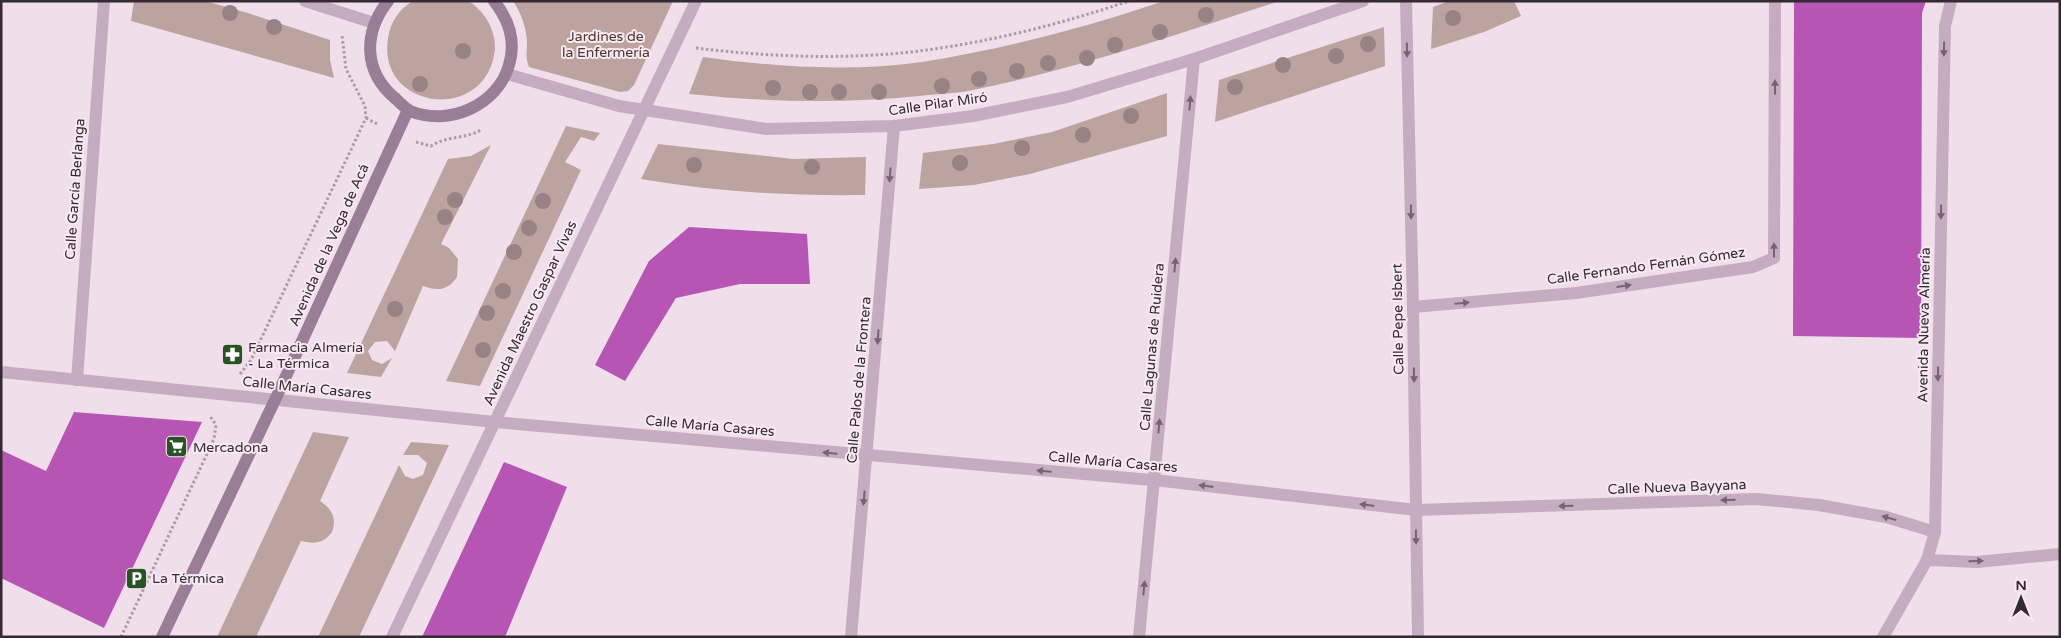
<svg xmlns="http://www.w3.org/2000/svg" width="2061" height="638" font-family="'Varela Round',sans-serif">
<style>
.green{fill:#bda3a0}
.building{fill:#b755b5}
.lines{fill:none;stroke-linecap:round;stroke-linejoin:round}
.path{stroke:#b296ac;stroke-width:3;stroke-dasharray:2.5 2.5;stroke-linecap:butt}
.street{stroke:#c6acc0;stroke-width:12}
.secondary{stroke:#9a7d96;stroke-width:12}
.tree{fill:#998284}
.oneway{fill:#766473}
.labels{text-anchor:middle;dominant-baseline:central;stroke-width:4;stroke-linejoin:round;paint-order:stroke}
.park-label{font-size:14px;fill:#513531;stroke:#f8eaf3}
.street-label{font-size:14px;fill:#352a34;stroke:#f8eaf3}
.poi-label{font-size:14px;fill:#352a34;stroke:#f8eaf3;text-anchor:start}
</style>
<rect width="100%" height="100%" fill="#f0dfea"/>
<g class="green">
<path d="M134,1H205L248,13L330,40V60L334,78L131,21Z"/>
<path d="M413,1H468C484,10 496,30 495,49C487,125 376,110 388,38C390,23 399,9 413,1Z"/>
<path d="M513,1H673L634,85L628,91L620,92L529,67C525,57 527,53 527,43C527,30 521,12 513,1Z"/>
<path d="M1164,1H1280C1177,34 1075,70 968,91C952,94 935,94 919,96C843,104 766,102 689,94L703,57C774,67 850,72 922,62C1004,49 1084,28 1164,1Z"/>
<path d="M1449,1H1514L1521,16L1484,32L1431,49L1433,7Z"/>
<path d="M1384,27L1385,66L1215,122L1219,80Z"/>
<path d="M1167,93V136L1030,174L974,185L919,189L923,153L993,144L1052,132Z"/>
<path d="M566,126L600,133L594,141L581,137L565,162L581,170L480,386L446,381Z"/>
<path d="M658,144L793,159L866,157L865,195C790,196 715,192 641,179Z"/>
<path d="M491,145L441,244L449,248L458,259L457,277C448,291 437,291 423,286L395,351L387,341L375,342L368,351L372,360L382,364L392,358L381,377L347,373L448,159L471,156Z"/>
<path d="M313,432L349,437L320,501C332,509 337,518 332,532C323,544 315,544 301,541L256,637H217Z"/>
<path d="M411,442L449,445L359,637H318L399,465L405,476L413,479L423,475L427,463L418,455H403Z"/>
</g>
<g class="building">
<path d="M1794,1H1926L1922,13L1921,338L1793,336Z"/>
<path d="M689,227L807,234L810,284H740L676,298L625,381L595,365L649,261Z"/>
<path d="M74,412L202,422L104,628L1,578V450L46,471Z"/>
<path d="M504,462L567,487L505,637H422Z"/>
</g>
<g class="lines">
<g class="path">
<path d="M696,48C769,57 845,60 919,51C990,42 1061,24 1129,1"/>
<path d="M366,118L379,125"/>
<path d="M416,142L431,146C446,136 465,139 481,130"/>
<path d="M240,374L251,360L366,118L365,106L346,69L342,35"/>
<path d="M121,637L214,439L216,425L210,416"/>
</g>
<g class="street">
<path d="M305,1L374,23"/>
<path d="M1406,1L1413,307L1418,637"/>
<path d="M507,74L619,106L766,129L894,126L973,116L1067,97L1194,59L1363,1"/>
<path d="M1413,307L1576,293L1753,267L1774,258L1775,1"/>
<path d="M1,372L495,422L1163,481L1416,510L1756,499L1819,505L1886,517L1935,532"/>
<path d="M77,380L104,1"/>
<path d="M1927,560L1977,562L2060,554"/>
<path d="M392,637L696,1"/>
<path d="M851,637L894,126"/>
<path d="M1139,637L1194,59"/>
<path d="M1883,637L1927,560L1935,532L1945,26L1951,1"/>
</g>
<g class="secondary">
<path d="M388,1C363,33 363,72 396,99C400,103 405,108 410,111C449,127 498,105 509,65C516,42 509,20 494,1"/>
<path d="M162,637L275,400L408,110"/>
</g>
</g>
<g class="tree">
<circle cx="230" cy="13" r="8"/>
<circle cx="1206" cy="15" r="8"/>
<circle cx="1453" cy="18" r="8"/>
<circle cx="274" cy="27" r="8"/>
<circle cx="1160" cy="32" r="8"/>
<circle cx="1368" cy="44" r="8"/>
<circle cx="1115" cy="45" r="8"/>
<circle cx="463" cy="51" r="8"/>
<circle cx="1336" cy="56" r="8"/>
<circle cx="1087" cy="58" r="8"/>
<circle cx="1048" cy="63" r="8"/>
<circle cx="1283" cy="65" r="8"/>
<circle cx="1017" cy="71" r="8"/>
<circle cx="979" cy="79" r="8"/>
<circle cx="420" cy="84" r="8"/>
<circle cx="942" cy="86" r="8"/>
<circle cx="1235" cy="87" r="8"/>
<circle cx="773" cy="88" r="8"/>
<circle cx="810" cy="92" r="8"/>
<circle cx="839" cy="92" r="8"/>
<circle cx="879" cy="92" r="8"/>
<circle cx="1131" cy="116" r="8"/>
<circle cx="1083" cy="135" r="8"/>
<circle cx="1022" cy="148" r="8"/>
<circle cx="960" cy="163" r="8"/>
<circle cx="694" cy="165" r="8"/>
<circle cx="812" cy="167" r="8"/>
<circle cx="455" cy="200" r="8"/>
<circle cx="543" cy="201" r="8"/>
<circle cx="445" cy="217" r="8"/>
<circle cx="529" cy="228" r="8"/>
<circle cx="514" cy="252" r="8"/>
<circle cx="503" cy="291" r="8"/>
<circle cx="395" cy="309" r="8"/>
<circle cx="487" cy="313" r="8"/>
<circle cx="483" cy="350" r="8"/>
</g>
<defs><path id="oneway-solid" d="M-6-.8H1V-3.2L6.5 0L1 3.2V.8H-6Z" transform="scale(1.25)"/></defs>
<g class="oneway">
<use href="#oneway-solid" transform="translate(1944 49) rotate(91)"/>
<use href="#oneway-solid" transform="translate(1407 50) rotate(89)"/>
<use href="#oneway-solid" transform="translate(1775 87) rotate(-90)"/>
<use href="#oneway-solid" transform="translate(1190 103) rotate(-85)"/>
<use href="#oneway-solid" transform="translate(890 175) rotate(94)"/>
<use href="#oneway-solid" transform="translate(1411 212) rotate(89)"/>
<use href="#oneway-solid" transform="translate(1941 212) rotate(91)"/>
<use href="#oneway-solid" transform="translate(1774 250) rotate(-90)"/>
<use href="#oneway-solid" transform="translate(1175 265) rotate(-85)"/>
<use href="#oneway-solid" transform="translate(1624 286) rotate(-8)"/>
<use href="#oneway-solid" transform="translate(1462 303) rotate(-5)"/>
<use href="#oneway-solid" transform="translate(878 337) rotate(94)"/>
<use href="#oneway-solid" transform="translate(1938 374) rotate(91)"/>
<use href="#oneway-solid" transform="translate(1414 375) rotate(89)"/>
<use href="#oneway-solid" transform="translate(1159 426) rotate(-85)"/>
<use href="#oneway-solid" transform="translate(830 453) rotate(-175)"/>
<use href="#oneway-solid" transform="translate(1044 471) rotate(-175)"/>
<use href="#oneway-solid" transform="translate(1206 486) rotate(-173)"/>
<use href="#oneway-solid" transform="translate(864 498) rotate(95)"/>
<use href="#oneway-solid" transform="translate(1728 500) rotate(178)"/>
<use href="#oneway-solid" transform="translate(1367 505) rotate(-173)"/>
<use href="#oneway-solid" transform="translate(1566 506) rotate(178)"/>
<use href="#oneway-solid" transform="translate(1889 518) rotate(-165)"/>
<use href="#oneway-solid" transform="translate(1416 537) rotate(89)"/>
<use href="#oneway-solid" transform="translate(1976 561) rotate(-1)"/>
<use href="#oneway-solid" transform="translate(1144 588) rotate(-85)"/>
</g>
<defs>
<symbol id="pharmacy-square" viewBox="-11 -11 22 22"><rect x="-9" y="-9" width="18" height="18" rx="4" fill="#2b5224" stroke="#f8eaf3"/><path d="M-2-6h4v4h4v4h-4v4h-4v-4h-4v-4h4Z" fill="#fff"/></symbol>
<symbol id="supermarket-square" viewBox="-11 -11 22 22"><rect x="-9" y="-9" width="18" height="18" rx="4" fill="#2b5224" stroke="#f8eaf3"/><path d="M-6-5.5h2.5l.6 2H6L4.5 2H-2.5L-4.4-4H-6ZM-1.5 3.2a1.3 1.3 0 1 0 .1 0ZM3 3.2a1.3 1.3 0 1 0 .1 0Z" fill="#fff"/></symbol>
<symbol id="parking-square" viewBox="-11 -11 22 22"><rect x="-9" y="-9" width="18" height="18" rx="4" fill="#2b5224" stroke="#f8eaf3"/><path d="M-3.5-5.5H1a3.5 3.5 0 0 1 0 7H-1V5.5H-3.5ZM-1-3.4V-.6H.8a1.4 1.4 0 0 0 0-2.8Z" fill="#fff"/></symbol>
</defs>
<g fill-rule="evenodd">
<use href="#pharmacy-square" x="220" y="342" width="25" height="25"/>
<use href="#supermarket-square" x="164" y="434" width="25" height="25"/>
<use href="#parking-square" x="124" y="566" width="25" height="25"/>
</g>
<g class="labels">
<g class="park-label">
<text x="606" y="36">Jardines de<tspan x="606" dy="16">la Enfermería</tspan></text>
</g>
<g class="street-label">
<text transform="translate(938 104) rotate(-8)">Calle Pilar Miró</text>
<text transform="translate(75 189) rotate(-86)">Calle García Berlanga</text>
<text transform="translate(329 245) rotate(-66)">Avenida de la Vega de Acá</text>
<text transform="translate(1646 266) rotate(-8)">Calle Fernando Fernán Gómez</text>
<text transform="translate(530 313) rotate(-65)">Avenida Maestro Gaspar Vivas</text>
<text transform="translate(1398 319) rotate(-91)">Calle Pepe Isbert</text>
<text transform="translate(1924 325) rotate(-89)">Avenida Nueva Almería</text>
<text transform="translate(1152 347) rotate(-85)">Calle Lagunas de Ruidera</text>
<text transform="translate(859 380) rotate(-85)">Calle Palos de la Frontera</text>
<text transform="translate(307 388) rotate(6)">Calle María Casares</text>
<text transform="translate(710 426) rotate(5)">Calle María Casares</text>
<text transform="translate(1113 462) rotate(5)">Calle María Casares</text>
<text transform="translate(1677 487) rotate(-2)">Calle Nueva Bayyana</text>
</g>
<g class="poi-label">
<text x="248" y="347">Farmacia Almería<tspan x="248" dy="16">- La Térmica</tspan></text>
<text x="193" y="447">Mercadona</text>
<text x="152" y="578">La Térmica</text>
</g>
</g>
<rect width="2061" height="638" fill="none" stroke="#352a34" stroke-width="5"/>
<g transform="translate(2021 598)" stroke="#f8eaf3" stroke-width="4" paint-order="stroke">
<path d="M0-4L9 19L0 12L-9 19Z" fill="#352a34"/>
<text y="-8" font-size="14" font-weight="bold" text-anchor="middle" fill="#352a34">N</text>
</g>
</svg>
